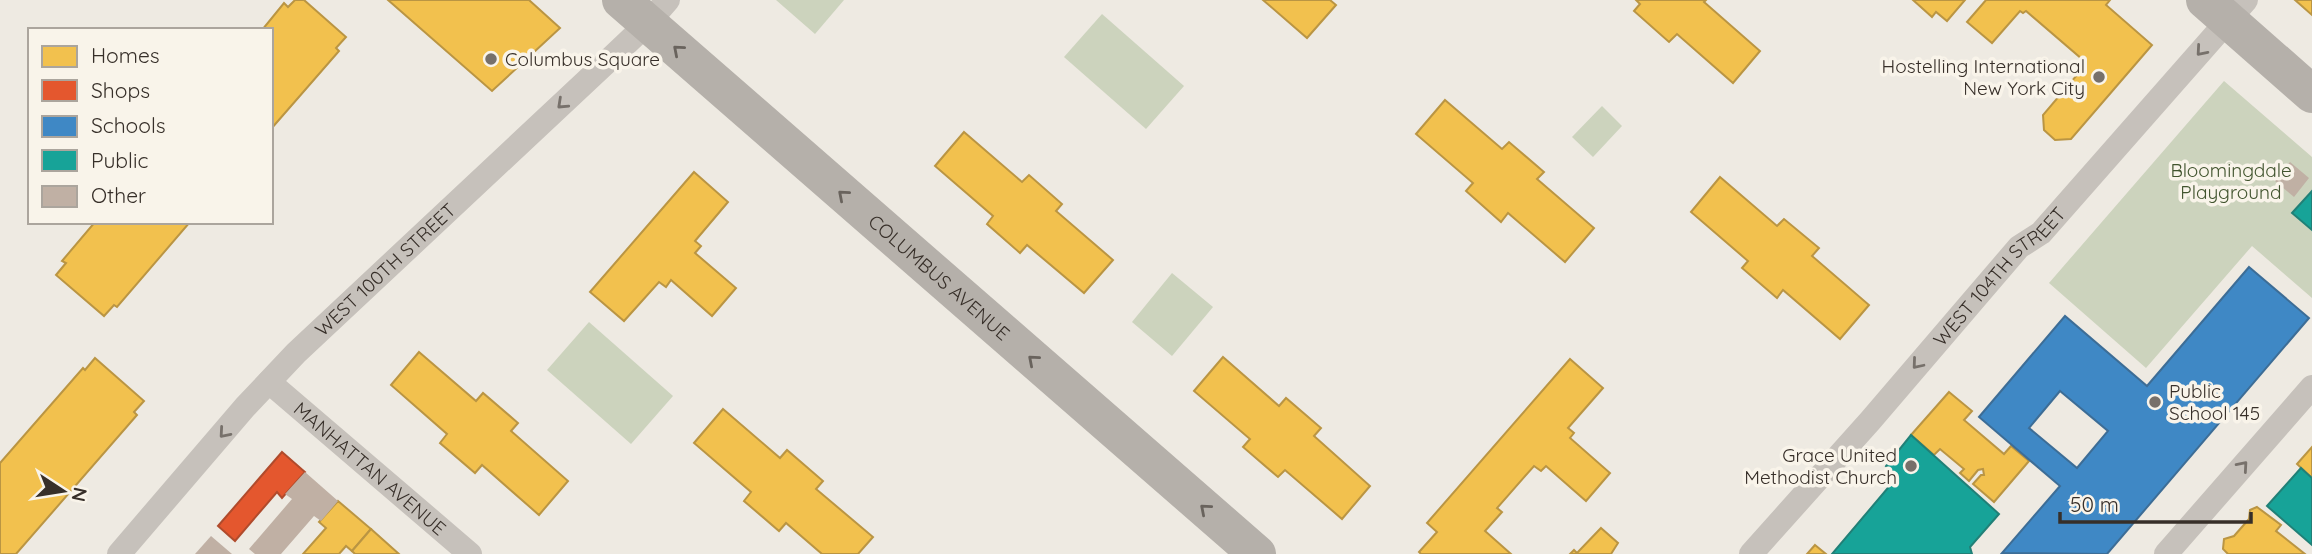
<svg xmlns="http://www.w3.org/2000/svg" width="2312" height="554" font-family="Quicksand,sans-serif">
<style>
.green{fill:#ccd3bd}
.homes{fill:#f2c14e;stroke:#ba9543;stroke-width:2}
.shops{fill:#e4572e;stroke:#b04b2c;stroke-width:2}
.schools{fill:#3f88c5;stroke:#3d6d96;stroke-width:2;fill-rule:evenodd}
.public{fill:#17a398;stroke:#218077;stroke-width:2}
.building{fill:#c0b0a4}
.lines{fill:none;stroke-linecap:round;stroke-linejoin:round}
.minor{stroke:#c6c1bb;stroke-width:24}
.primary{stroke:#b5b0aa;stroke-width:38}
.oneway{stroke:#69635d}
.oneway2{stroke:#77716b}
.poi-dot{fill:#77706a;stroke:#f9f4ea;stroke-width:2.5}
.labels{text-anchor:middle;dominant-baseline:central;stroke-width:7;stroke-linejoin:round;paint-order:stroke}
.poi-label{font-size:19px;fill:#372f29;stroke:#f9f4ea;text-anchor:start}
.park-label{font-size:19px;fill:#41542e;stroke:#f9f4ea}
.street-label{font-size:19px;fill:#372f29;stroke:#f9f4ea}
</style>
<rect width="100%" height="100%" fill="#eeeae2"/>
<g class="green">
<path d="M776,0H844L815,34Z"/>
<path d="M1102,14L1184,86L1146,129L1064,57Z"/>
<path d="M2224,81L2312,157V191L2293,213L2312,230V298L2252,246L2146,368L2049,283Z"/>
<path d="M1602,106L1622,126L1593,157L1572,137Z"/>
<path d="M1172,273L1213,307L1172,356L1132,322Z"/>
<path d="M589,322L673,396L631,444L547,370Z"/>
</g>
<g class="homes">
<path d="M295,0H304L346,37L336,48L339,51L271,129V30H262L284,3L288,7Z"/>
<path d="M388,0H529L560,28L492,91Z"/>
<path d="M1263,0H1330L1336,5L1307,38Z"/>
<path d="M1636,0H1706L1704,2L1760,51L1733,83L1677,34L1669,42L1634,11L1640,4Z"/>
<path d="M1913,0H1965L1947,21L1936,12L1932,17Z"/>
<path d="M1986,0H2110L2106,5L2152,45L2071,139L2055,140L2044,130L2043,115L2083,68L2079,65L2083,60L2026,11L2023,13L2020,11L1992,43L1967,22Z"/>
<path d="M2295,0H2312V15Z"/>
<path d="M1445,100L1502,149L1509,142L1544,172L1537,179L1594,228L1565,262L1508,213L1501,222L1466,191L1473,183L1416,134Z"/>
<path d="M964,132L1022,182L1029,175L1062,204L1056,211L1113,260L1084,293L1027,245L1020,253L987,224L993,216L935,166Z"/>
<path d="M694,172L728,202L695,241L701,246L695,253L736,288L712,316L671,280L666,287L659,282L624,321L590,292Z"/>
<path d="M1720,177L1777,226L1784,219L1819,248L1812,256L1869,305L1840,339L1783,290L1777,298L1742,268L1748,261L1691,212Z"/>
<path d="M95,222H190L117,307L114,305L104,316L56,275L66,263L62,261Z"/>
<path d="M419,352L476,401L483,393L518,423L511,431L568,481L539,515L482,465L475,473L440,443L447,434L391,385Z"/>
<path d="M1223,357L1279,406L1286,398L1321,428L1314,436L1370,486L1342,519L1285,470L1278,477L1243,447L1250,439L1194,391Z"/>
<path d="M95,358L144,401L134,412L137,415L16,554H0V463L83,368L85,370Z"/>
<path d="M1570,359L1603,388L1568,428L1574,433L1570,438L1610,473L1586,501L1546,466L1541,471L1534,466L1497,508L1502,512L1485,531L1511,554H1421L1419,552L1437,532L1427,523Z"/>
<path d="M1949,392L1972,411L1964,420L2004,454L2011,446L2029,461L1994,502L1973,484L1981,475H1984L1983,469L1978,470L1969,481L1960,473L1964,469L1940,449L1934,455L1911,435Z"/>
<path d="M723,409L780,458L787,450L823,481L816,489L873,537L858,554H822L786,523L779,531L744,501L751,492L694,443Z"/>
<path d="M2312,447V478L2297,464Z"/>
<path d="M338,501L371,529L352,551L346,546L339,554H303L326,528L319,522Z"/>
<path d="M2257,507L2281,525L2276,531L2305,554H2228L2223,549L2224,539L2234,536L2249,519L2250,510Z"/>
<path d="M1601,528L1618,543L1611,554H1570L1574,550L1577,553Z"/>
<path d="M371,529L399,554H355L352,551Z"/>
<path d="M1815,545L1826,554H1807Z"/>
</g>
<path class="shops" d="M282,452L305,472L282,498L277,492L235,541L218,526Z"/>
<path class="schools" d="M2249,267L2309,318L2107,554L2002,553L2060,486L1979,417L2065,316L2147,386ZM2060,391L2108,431L2077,468L2029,428Z"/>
<g class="public">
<path d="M2312,191V230L2292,213Z"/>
<path d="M1911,435L1999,514L1970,547L1972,554H1832L1898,476L1886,466Z"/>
<path d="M2301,468L2312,478V545L2267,506Z"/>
</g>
<g class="building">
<path d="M2290,162L2309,178L2294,197L2275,181Z"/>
<path d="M305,472L338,501L321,521L314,516L281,554H255L249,549L292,499L285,494Z"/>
<path d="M211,536L232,554H195Z"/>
</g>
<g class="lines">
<g class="minor">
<path id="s1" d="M269,382L470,554"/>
<path id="s2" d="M119,554L245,407L296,353L610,59L648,23L668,0"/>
<path id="s3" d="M1751,554L1870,421L2019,247L2041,233L2246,0"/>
<path d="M2166,554L2312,387"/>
</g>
<g class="primary">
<path id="s4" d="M621,0L1257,554"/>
<path d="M2205,0L2312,94"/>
</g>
</g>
<defs><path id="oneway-chevron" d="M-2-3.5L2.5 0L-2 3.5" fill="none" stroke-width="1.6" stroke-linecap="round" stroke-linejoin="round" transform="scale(1.75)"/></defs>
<g class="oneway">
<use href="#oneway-chevron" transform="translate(678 50) rotate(-139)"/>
<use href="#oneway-chevron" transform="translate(843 195) rotate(-139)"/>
<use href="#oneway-chevron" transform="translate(1033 360) rotate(-139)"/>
<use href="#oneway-chevron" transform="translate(1205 509) rotate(-139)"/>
</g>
<g class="oneway2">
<use href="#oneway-chevron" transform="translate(2201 51) rotate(131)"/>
<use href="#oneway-chevron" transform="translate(562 104) rotate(137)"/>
<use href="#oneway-chevron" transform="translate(1917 364) rotate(130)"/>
<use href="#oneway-chevron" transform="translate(224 433) rotate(131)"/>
<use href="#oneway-chevron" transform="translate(2243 466) rotate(-49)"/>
</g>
<g class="poi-dot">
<circle cx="491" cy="59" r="7"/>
<circle cx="2099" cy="77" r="7"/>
<circle cx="2155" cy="402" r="7"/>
<circle cx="1911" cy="466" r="7"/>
</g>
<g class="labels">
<g class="poi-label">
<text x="505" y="59">Columbus Square</text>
<text x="2085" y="66" text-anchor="end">Hostelling International<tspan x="2085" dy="22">New York City</tspan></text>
<text x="2169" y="391">Public<tspan x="2169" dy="22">School 145</tspan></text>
<text x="1897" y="455" text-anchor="end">Grace United<tspan x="1897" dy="22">Methodist Church</tspan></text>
</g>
<g class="park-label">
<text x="2231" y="170">Bloomingdale<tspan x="2231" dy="22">Playground</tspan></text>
</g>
<g class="street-label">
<text stroke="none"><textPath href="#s2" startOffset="390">WEST 100TH STREET</textPath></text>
<text stroke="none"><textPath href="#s4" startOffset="422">COLUMBUS AVENUE</textPath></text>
<text stroke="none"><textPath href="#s3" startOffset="373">WEST 104TH STREET</textPath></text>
<text stroke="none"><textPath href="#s1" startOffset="133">MANHATTAN AVENUE</textPath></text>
</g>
</g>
<rect x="28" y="28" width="245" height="196" fill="#f9f4ea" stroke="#aba59d" stroke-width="2"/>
<rect x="42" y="46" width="35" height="21" fill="#f2c14e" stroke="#aba59d" stroke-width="2"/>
<text x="91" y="63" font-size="21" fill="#372f29">Homes</text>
<rect x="42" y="80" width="35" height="21" fill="#e4572e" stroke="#aba59d" stroke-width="2"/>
<text x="91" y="98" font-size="21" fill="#372f29">Shops</text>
<rect x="42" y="116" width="35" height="21" fill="#3f88c5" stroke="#aba59d" stroke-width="2"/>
<text x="91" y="133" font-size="21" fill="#372f29">Schools</text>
<rect x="42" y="150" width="35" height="21" fill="#17a398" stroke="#aba59d" stroke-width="2"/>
<text x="91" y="168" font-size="21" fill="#372f29">Public</text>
<rect x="42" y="186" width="35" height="21" fill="#c0b0a4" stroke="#aba59d" stroke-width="2"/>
<text x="91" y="203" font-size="21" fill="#372f29">Other</text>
<g transform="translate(63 491) rotate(102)" stroke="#f9f4ea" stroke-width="5" paint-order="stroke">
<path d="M0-5L12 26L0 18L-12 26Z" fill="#372f29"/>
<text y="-10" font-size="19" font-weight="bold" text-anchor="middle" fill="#372f29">N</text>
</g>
<path d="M2060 512v10h191v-10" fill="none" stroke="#372f29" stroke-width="3.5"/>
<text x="2070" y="512" font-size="21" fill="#372f29" stroke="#f9f4ea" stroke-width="5" paint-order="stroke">50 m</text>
</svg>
